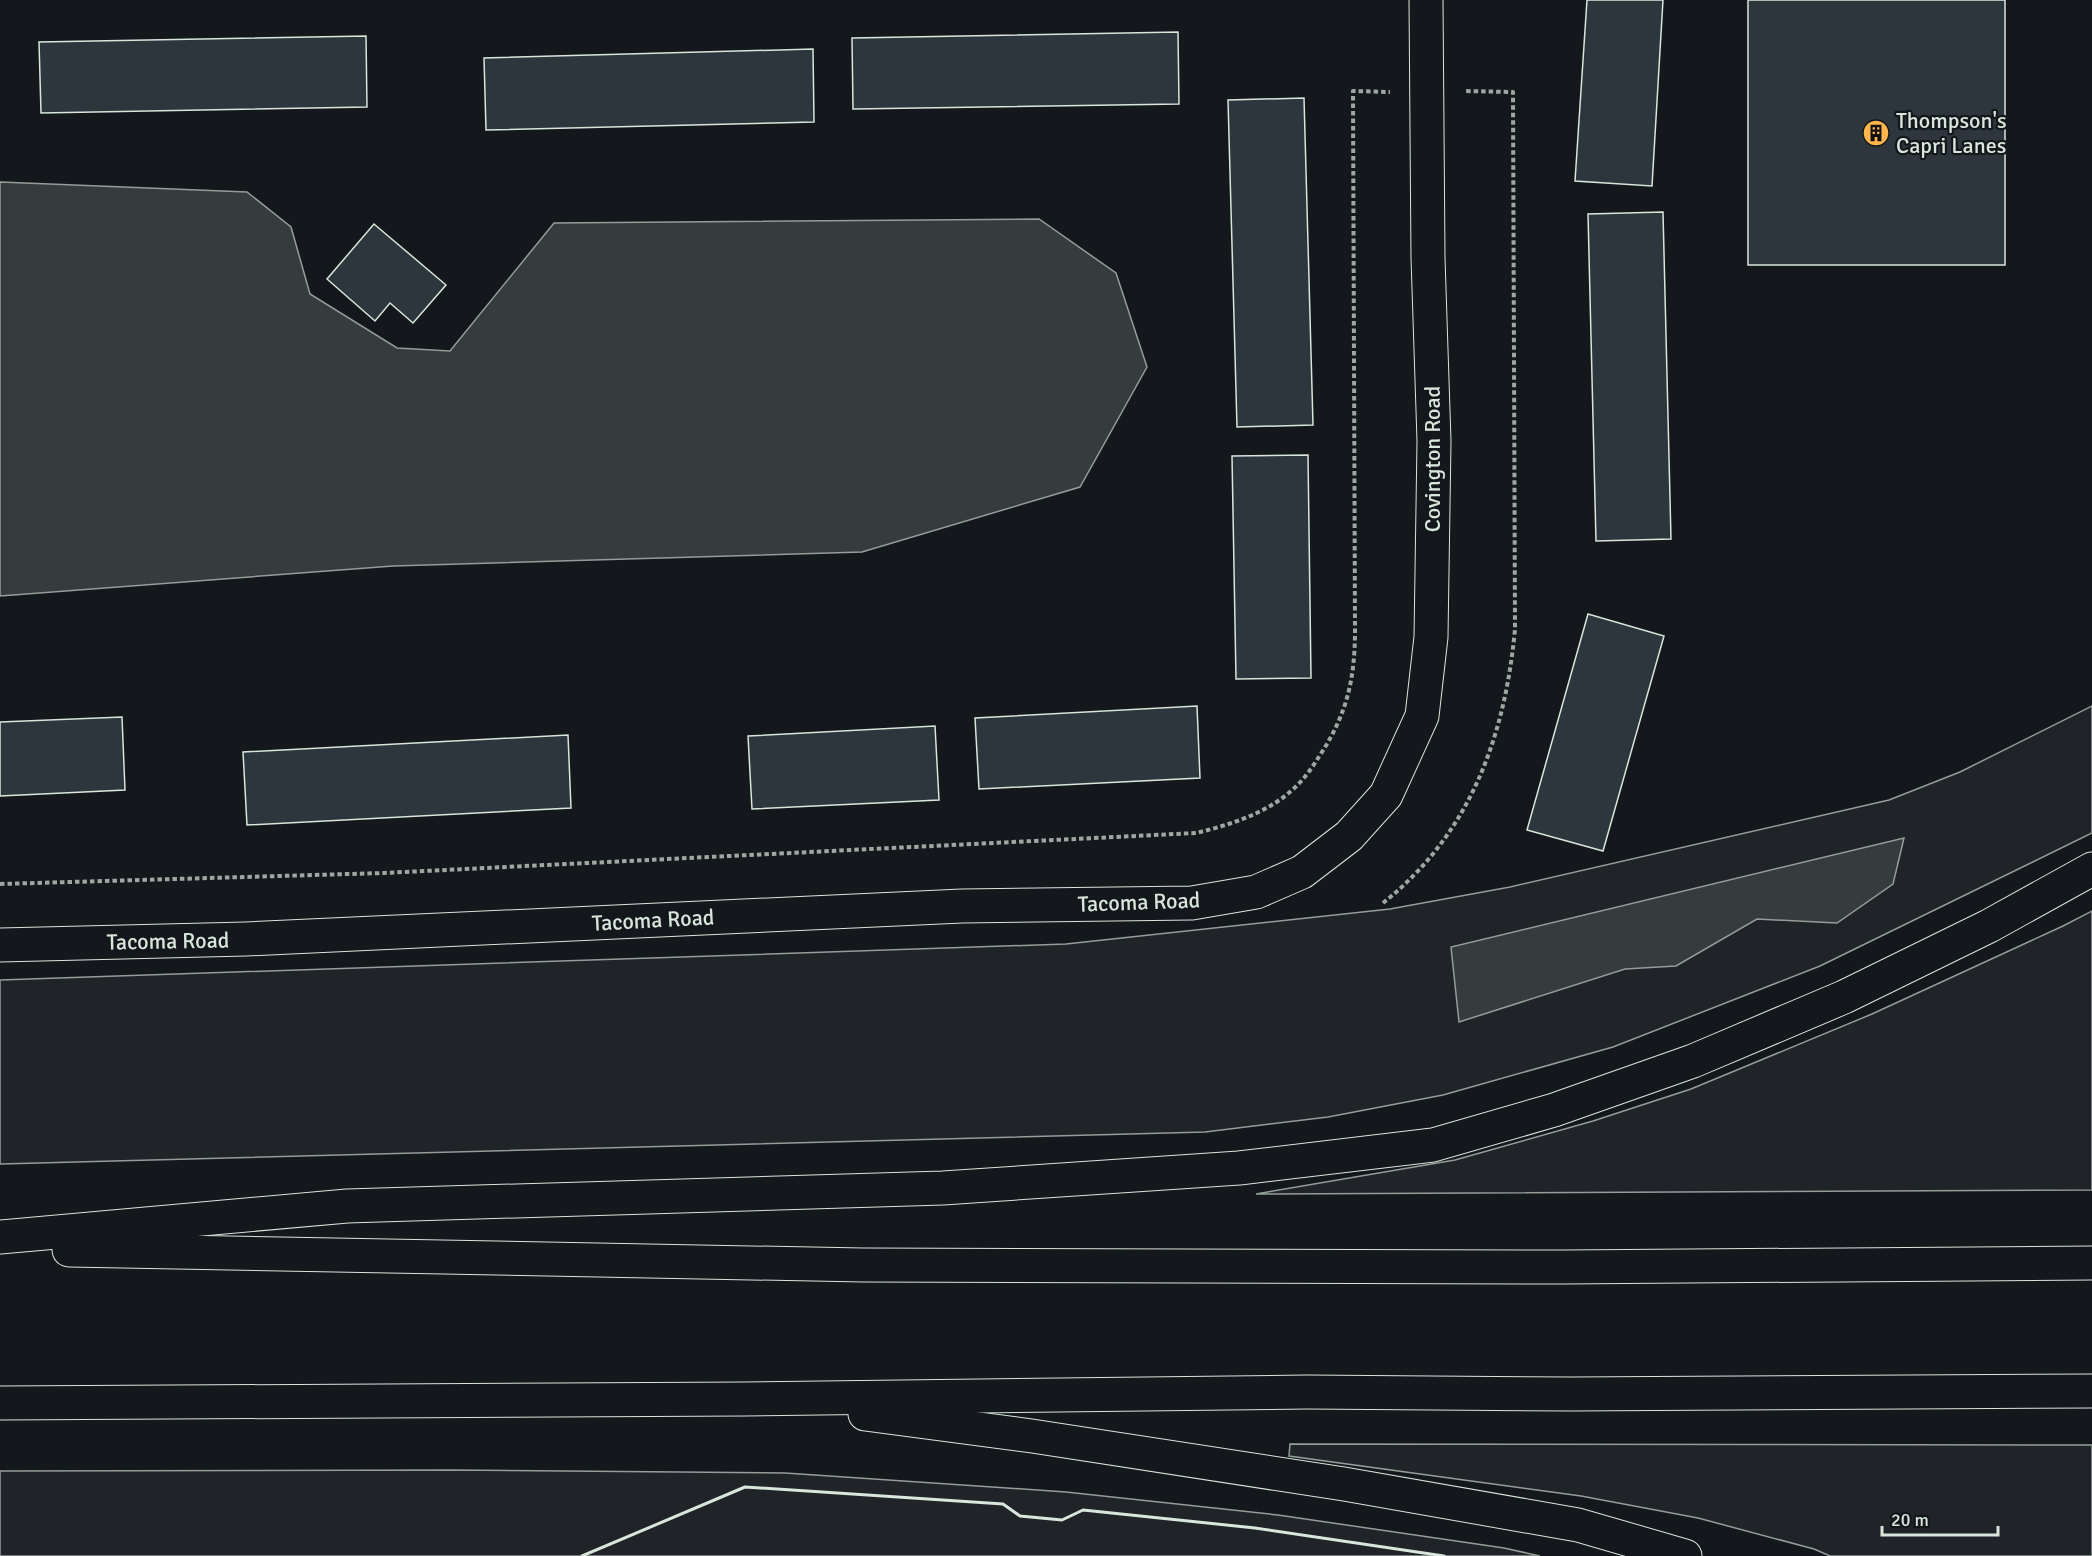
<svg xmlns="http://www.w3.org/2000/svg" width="2092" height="1556" font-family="Signika,sans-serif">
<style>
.green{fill:#202428;stroke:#939e99;stroke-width:1.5}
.water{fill:#363b3e;stroke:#939e99;stroke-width:1.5}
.building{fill:#2c363c;stroke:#d8e6dc;stroke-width:1.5}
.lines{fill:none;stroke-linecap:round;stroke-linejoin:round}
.minor-casing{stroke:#d8e6dc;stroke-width:35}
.motorway-casing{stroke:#d8e6dc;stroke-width:35}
.path{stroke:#9da8a2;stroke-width:4;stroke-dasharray:4.5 3;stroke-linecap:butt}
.minor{stroke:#14181c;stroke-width:33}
.motorway{stroke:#14181c;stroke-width:33}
.wall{stroke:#d8e6dc;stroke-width:3}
.labels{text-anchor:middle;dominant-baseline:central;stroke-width:4.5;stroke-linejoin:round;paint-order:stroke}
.poi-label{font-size:22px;fill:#d8e6dc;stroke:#14181c;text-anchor:start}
.street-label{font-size:22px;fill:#d8e6dc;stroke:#14181c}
</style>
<rect width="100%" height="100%" fill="#14181c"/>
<g class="green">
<path d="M2092,706V833L1820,966L1613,1047L1443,1095L1328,1117L1205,1132L0,1164V980L1066,944L1390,909L1510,887L1889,800L1960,772Z"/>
<path d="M2092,911V1190L1256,1194L1455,1160L1593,1121L1691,1089L1872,1014L2063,926Z"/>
<path d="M1290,1444L2092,1445V1556H1830L1814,1549L1698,1518L1581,1496L1289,1456Z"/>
<path d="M453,1470L785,1473L1066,1492L1278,1515L1504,1548L1540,1556H0V1471Z"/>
</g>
<g class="water">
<path d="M0,182L247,192L291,227L310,294L397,348L450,351L554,223L1039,219L1116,273L1147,367L1080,487L862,552L393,566L0,596Z"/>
<path d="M1904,838L1893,884L1837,923L1757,919L1676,966L1625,969L1459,1022L1451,947Z"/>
</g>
<g class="building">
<path d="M1587,0H1663L1652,186L1575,181Z"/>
<rect x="1748" y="0" width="257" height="265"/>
<path d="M1178,32L1179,104L853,109L852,38Z"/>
<path d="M366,36L367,107L41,113L39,42Z"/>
<path d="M813,49L814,122L486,130L484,58Z"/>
<path d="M1304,98L1313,425L1237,427L1228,100Z"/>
<path d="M1663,212L1671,539L1596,541L1588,214Z"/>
<path d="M374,224L446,285L413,323L390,303L375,321L327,279Z"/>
<path d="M1308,455L1311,678L1236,679L1232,456Z"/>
<path d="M1588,614L1664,636L1603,851L1527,830Z"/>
<path d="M1197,706L1200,778L979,789L975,718Z"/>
<path d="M122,717L125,790L0,796V722Z"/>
<path d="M935,726L939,800L752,809L748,736Z"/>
<path d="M568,735L571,808L247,825L243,752Z"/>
</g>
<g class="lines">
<defs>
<path id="minor" d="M0,945L246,939L962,906L1192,903L1256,892L1302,872L1349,836L1386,795L1422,716L1431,637L1434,441L1428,258L1426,0"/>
<g id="motorway">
<path d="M0,1237L347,1206L943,1188L1239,1168L1433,1145L1554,1110L1693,1061L1844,997L1989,926L2092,869"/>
<path d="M69,1250L863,1265L1564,1267L2092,1263"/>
<path d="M0,1403L744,1399L1307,1392L1571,1394L2092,1391"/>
<path d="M865,1414L1032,1436L1344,1484L1578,1525L1685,1556"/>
</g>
</defs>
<use href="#minor" class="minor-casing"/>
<use href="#motorway" class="motorway-casing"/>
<g class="path">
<path d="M0,884L384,873L1196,833C1229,825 1265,814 1291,791C1303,781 1312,768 1320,755C1347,714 1355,679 1355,630L1353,91L1390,92"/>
<path d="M1383,903C1470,834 1505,737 1515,629L1513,92L1464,91"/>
</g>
<use href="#minor" class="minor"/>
<use href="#motorway" class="motorway"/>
<path class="wall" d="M582,1556L745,1487L1003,1504L1020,1516L1062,1520L1083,1510L1255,1528L1444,1556"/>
</g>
<defs>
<symbol id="building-disc" viewBox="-11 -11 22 22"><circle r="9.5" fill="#ffb74d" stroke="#14181c"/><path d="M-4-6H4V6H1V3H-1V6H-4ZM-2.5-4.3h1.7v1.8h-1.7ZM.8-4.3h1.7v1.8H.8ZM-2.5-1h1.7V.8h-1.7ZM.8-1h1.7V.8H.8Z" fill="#111"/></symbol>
</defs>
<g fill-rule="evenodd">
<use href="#building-disc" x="1861" y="118" width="30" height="30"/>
</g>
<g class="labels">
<g class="poi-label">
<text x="1896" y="120">Thompson's<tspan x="1896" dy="25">Capri Lanes</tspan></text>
</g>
<g class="street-label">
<text transform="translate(1432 459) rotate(-90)">Covington Road</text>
<text transform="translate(1139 902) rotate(-2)">Tacoma Road</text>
<text transform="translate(653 920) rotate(-3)">Tacoma Road</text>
<text transform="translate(168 941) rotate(-1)">Tacoma Road</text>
</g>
</g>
<path d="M1882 1526v9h116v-9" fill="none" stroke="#d8e6dc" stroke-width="3"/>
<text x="1891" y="1526" font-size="18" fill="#d8e6dc" stroke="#14181c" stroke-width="4.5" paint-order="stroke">20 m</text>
</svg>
